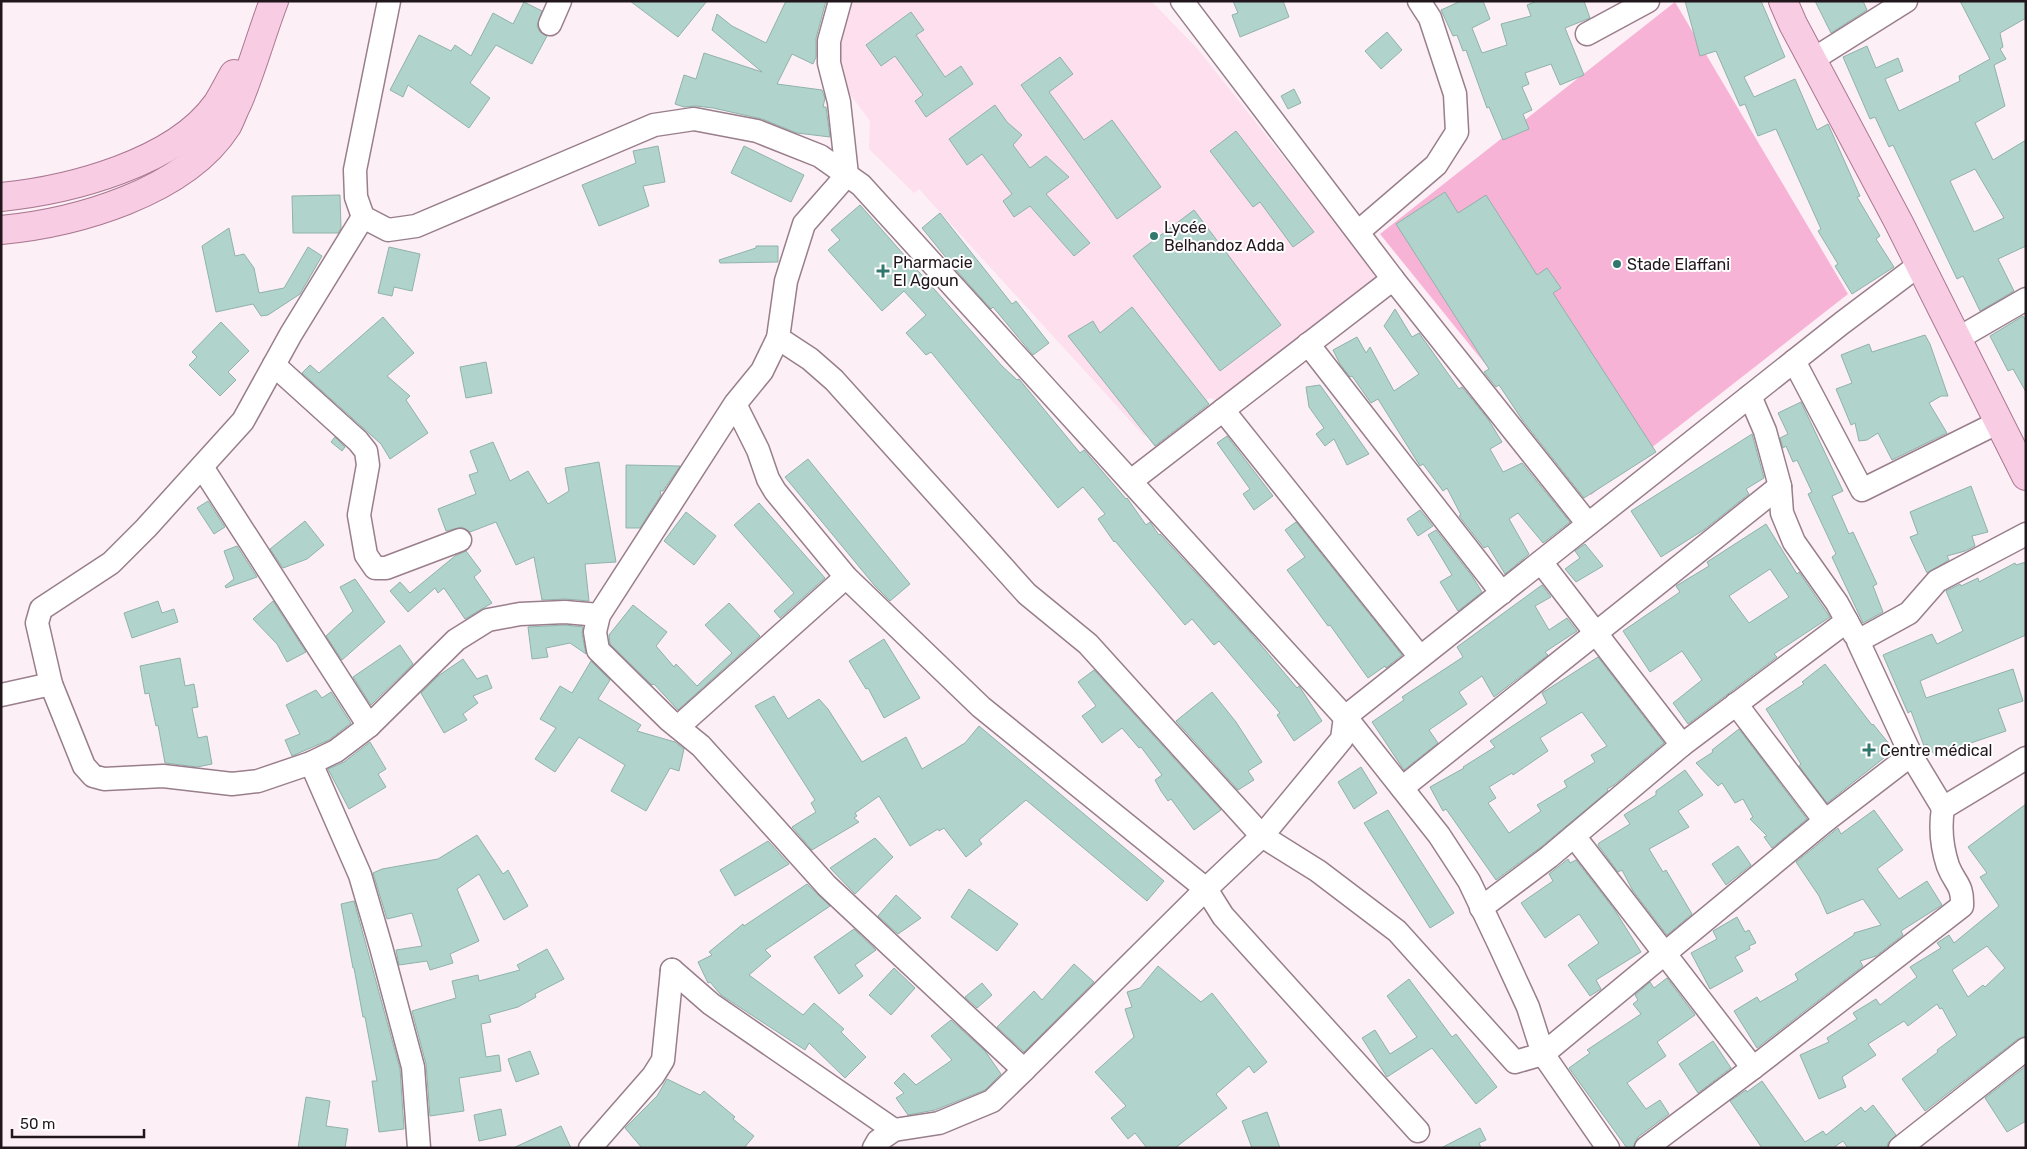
<svg xmlns="http://www.w3.org/2000/svg" width="2027" height="1149" font-family="Rubik,sans-serif">
<style>
.built{fill:#fddfed}
.green{fill:#f7b3d5}
.building{fill:#b0d3cc;stroke:#90b2ab;fill-rule:evenodd}
.lines{fill:none;stroke-linecap:round;stroke-linejoin:round}
.minor-casing{stroke:#997e8b;stroke-width:25}
.major-casing{stroke:#aa7791;stroke-width:30}
.minor{stroke:#fff;stroke-width:22}
.major{stroke:#f8cde3;stroke-width:28}
.poi-dot{fill:#32776d;stroke:#fff;stroke-width:2}
.labels{text-anchor:middle;dominant-baseline:central;stroke-width:4;stroke-linejoin:round;paint-order:stroke}
.poi-label{font-size:16px;fill:#20161b;stroke:#fff;text-anchor:start}
</style>
<rect width="100%" height="100%" fill="#fcf0f6"/>
<path class="built" d="M851,1H1151L1197,48L1380,279L1226,402L1209,398L1158,443L1150,435L1144,436L919,189L914,193L869,149L870,121L849,93L837,42Z"/>
<path class="green" d="M1675,2L1848,294L1591,495L1380,234Z"/>
<g class="building">
<path d="M630,1H707L678,37Z"/>
<path d="M786,1H826L816,38V57L813,64L792,54L777,84L822,90L825,98L823,107H826L830,137L797,133L762,119L713,108L696,106L684,107L675,104L684,75L696,79L704,53L762,72L712,30L717,14L732,26L766,43Z"/>
<path d="M1233,1H1283L1289,17L1240,37L1232,15L1238,13Z"/>
<path d="M1461,1H1483L1490,19L1472,28L1482,53L1507,45L1501,24L1531,16L1527,5L1537,1H1584L1590,18L1565,28L1584,75L1560,85L1551,64L1525,73L1529,84L1522,87L1532,110L1523,114L1529,129L1503,140L1489,107L1487,108L1466,50L1463,51L1457,35L1453,36L1441,10Z"/>
<path d="M1685,1H1761L1785,57L1744,77L1754,97L1795,79L1817,130L1828,124L1860,196L1857,197L1880,236L1876,239L1894,267L1852,294L1835,266L1838,264L1818,231L1821,229L1776,129L1758,136L1745,104L1740,106L1716,51L1700,56Z"/>
<path d="M1815,1H1863L1867,10L1831,33Z"/>
<path d="M1960,1H2026V18L2000,33L2003,47L2000,49L2006,59L1994,65L2005,106L1975,123L1993,160L2026,140V246L1998,259L2014,291L1980,311L1963,276L1957,279L1893,145L1889,147L1875,117L1870,119L1843,57L1867,46L1876,68L1898,58L1903,71L1885,79L1899,111L1960,81L1959,76L1990,59ZM1975,169L2004,218L1974,232L1950,181Z"/>
<path d="M524,2L542,11L537,26L540,32L547,36L532,64L496,45L470,83L490,98L469,128L408,85L403,97L390,90L419,35L451,51L455,45L471,56L493,13L513,24Z"/>
<path d="M911,12L924,30L916,35L945,77L961,66L973,84L926,117L915,101L923,95L895,56L881,66L866,45Z"/>
<path d="M1387,32L1402,50L1381,69L1365,51Z"/>
<path d="M1060,57L1073,74L1049,92L1084,140L1112,120L1161,187L1117,219L1021,85Z"/>
<path d="M1294,89L1301,103L1288,109L1281,96Z"/>
<path d="M995,105L1007,122L1022,135L1013,145L1030,168L1046,156L1069,177L1046,194L1090,243L1074,256L1030,206L1014,217L1003,201L1012,194L982,154L967,165L949,139Z"/>
<path d="M1236,131L1314,232L1293,247L1260,202L1253,207L1210,151Z"/>
<path d="M658,146L665,182L643,186L649,206L599,226L582,185L636,163L633,151Z"/>
<path d="M744,146L804,175L791,202L731,173Z"/>
<path d="M1445,192L1458,213L1486,195L1537,275L1547,268L1561,288L1553,293L1656,452L1584,498L1523,421L1499,385L1496,387L1484,372L1489,369L1396,224Z"/>
<path d="M340,195L341,228L338,233H293L292,196Z"/>
<path d="M860,205L1002,366L1017,380L1019,379L1080,453L1084,450L1126,499L1127,498L1146,525L1150,522L1159,535L1160,534L1250,632L1297,688L1299,686L1322,721L1294,741L1277,715L1280,713L1219,641L1214,645L1192,619L1185,625L1115,541L1114,542L1098,519L1105,514L1083,487L1058,508L931,352L926,355L906,333L926,315L904,291L882,311L828,250L840,240L831,230Z"/>
<path d="M1194,210L1281,325L1220,371L1133,256Z"/>
<path d="M940,213L1012,304L1016,301L1049,343L1033,355L993,307L991,309L956,270L922,228Z"/>
<path d="M229,228L235,256L244,254L254,268L259,293L284,288L308,247L322,256L300,294L268,315L261,316L253,304L216,312L202,246Z"/>
<path d="M756,246H778V262L720,263L719,260L756,248Z"/>
<path d="M389,247L420,254L412,291L394,287L392,296L378,293Z"/>
<path d="M1132,307L1209,404L1155,446L1068,336L1093,321L1100,333Z"/>
<path d="M1395,309L1412,337L1419,333L1459,389L1462,387L1488,419L1502,442L1490,449L1503,472L1522,463L1570,522L1543,543L1518,513L1509,519L1529,554L1505,574L1488,546L1484,548L1459,516L1461,515L1447,488L1443,491L1423,464L1420,466L1378,399L1371,403L1352,376L1350,377L1340,364L1333,350L1357,337L1366,353L1370,347L1394,391L1419,374L1384,326Z"/>
<path d="M2023,316L2026,321V392L2013,369L2008,371L1990,336Z"/>
<path d="M383,317L414,353L387,376L410,396L406,400L428,433L390,459L381,444L302,373L310,365L319,373Z"/>
<path d="M221,322L249,351L228,372L236,380L220,396L189,365L197,357L192,352Z"/>
<path d="M1925,335L1930,344L1948,396H1941L1929,403L1947,433L1892,460L1878,433L1867,440L1859,441L1855,423L1851,425L1836,389L1852,383L1841,355L1869,344L1872,352Z"/>
<path d="M486,362L492,393L466,398L460,367Z"/>
<path d="M1320,385L1355,434L1369,454L1347,465L1334,439L1325,446L1316,434L1324,428L1309,407L1306,387Z"/>
<path d="M1801,402L1843,491L1832,496L1849,534L1853,532L1877,584L1873,586L1883,612L1863,623L1832,557L1836,554L1808,494L1812,492L1797,460L1793,462L1786,446L1783,448L1780,438L1788,434L1778,413Z"/>
<path d="M1752,434L1764,478L1746,489L1749,494L1705,529L1661,557L1631,511Z"/>
<path d="M1227,436L1273,496L1254,510L1243,494L1250,489L1217,443Z"/>
<path d="M335,437L345,447L342,451L331,442Z"/>
<path d="M493,442L510,481L528,471L548,504L569,491L565,468L599,462L616,562L585,564L589,601L566,599L542,600L534,557L516,565L496,522L470,532L462,527L446,531L438,509L476,494L469,475L478,472L470,451Z"/>
<path d="M808,459L910,584L890,601L875,586L785,477Z"/>
<path d="M626,465L680,466L663,491H660L661,495L640,528H626Z"/>
<path d="M1971,486L1988,532L1972,536L1975,546L1965,551L1947,556L1949,560L1927,573L1910,537L1918,534L1910,512Z"/>
<path d="M208,501L225,527L214,534L197,508Z"/>
<path d="M759,503L825,578L780,618L774,611L794,593L734,525Z"/>
<path d="M1420,510L1433,526L1418,536L1407,519Z"/>
<path d="M686,512L716,536L694,565L664,541Z"/>
<path d="M305,521L324,545L307,559L283,568L270,549Z"/>
<path d="M1296,522L1402,655L1386,668L1385,666L1368,678L1330,625L1328,626L1287,570L1305,557L1285,530Z"/>
<path d="M1766,524L1797,574L1799,572L1830,617L1774,654L1777,657L1688,724L1673,703L1702,680L1682,651L1650,672L1623,631L1680,592L1676,586L1709,566L1707,562ZM1770,569L1789,597L1749,623L1729,596Z"/>
<path d="M1436,530L1472,576L1482,592L1458,611L1440,582L1452,575L1428,535Z"/>
<path d="M1585,544L1603,566L1576,582L1565,569L1580,558L1575,551Z"/>
<path d="M237,546L257,577L226,588L225,586L234,579L224,551Z"/>
<path d="M466,551L481,571L474,577L492,603L465,619L444,588L438,593L435,588L408,612L390,591L400,582L410,593L455,556Z"/>
<path d="M2026,562V635L1920,681L1926,698L2013,669L2023,701L1998,709L2006,731L1965,745V747L1936,757L1927,744L1924,746L1911,711L1908,713L1883,655L1932,634L1937,644L1963,631L1946,591L1960,584L1961,586L1978,578L1979,582L2015,563L2016,565Z"/>
<path d="M355,579L385,622L342,660L326,636L353,611L340,587Z"/>
<path d="M1542,585L1551,597L1535,606L1549,630L1567,618L1577,631L1545,652L1548,655L1494,697L1482,676L1459,692L1467,704L1429,730L1438,743L1404,770L1372,722L1404,700L1402,697L1463,657L1457,647Z"/>
<path d="M158,601L162,613L174,609L178,622L132,638L124,613Z"/>
<path d="M273,601L306,652L287,662L277,644L253,619Z"/>
<path d="M729,603L760,636L678,710L654,684L652,685L610,644L609,635L633,605L667,632L656,646L674,667L676,664L697,686L732,653L705,625Z"/>
<path d="M565,625L583,627L582,634L586,654L570,643L546,648L548,657L532,659L528,627Z"/>
<path d="M884,639L920,698L884,718L868,688L866,689L849,661Z"/>
<path d="M400,645L413,664L371,705L353,677Z"/>
<path d="M1598,657L1664,743L1614,785L1607,789L1608,791L1541,847L1496,880L1446,809L1443,811L1430,787L1464,768L1463,767L1495,747L1490,741L1547,703L1542,693ZM1582,712L1607,746L1591,755L1595,762L1564,781L1567,787L1537,805L1541,811L1509,833L1488,803L1496,798L1489,787L1512,773L1513,775L1548,751L1540,738Z"/>
<path d="M180,658L185,686L194,684L198,707L192,708L198,738L207,736L212,764L197,767L165,763L158,725L156,726L149,693L145,694L140,666Z"/>
<path d="M463,659L477,679L487,675L492,688L473,696L478,703L463,714L467,720L444,733L421,693L438,676Z"/>
<path d="M591,661L610,680L598,699L641,725L637,731L675,742L684,749L679,771L670,768L646,811L611,791L625,765L579,737L555,772L535,759L556,728L540,719L560,686L572,693Z"/>
<path d="M1825,664L1872,725L1873,724L1894,750L1827,803L1799,766L1801,764L1766,709L1804,684L1802,682Z"/>
<path d="M1094,670L1221,810L1194,830L1171,799L1168,801L1161,791L1155,780L1162,775L1141,747L1139,748L1122,728L1102,743L1082,716L1096,706L1078,682Z"/>
<path d="M316,690L322,698L331,692L351,723L329,740L292,756L285,740L300,734L286,705Z"/>
<path d="M1212,692L1236,722L1262,762L1248,771L1254,780L1238,790L1176,721Z"/>
<path d="M774,696L788,719L819,699L828,709L862,762L906,737L922,769L965,743L979,726L1164,881L1147,901L1026,800L979,840L982,844L966,857L944,828L939,831L938,829L910,846L879,796L855,813L857,816L854,818L859,822L812,850L792,827L816,812L811,803L815,800L755,706Z"/>
<path d="M1739,729L1807,819L1772,848L1764,837L1767,836L1750,819L1753,817L1743,799L1735,803L1722,783L1718,786L1696,763L1713,752L1712,750Z"/>
<path d="M370,742L386,769L378,774L386,787L349,809L328,769L344,762Z"/>
<path d="M1361,767L1377,793L1354,809L1338,782Z"/>
<path d="M1685,770L1703,795L1678,811L1689,827L1649,849L1663,872L1666,870L1692,914L1667,935L1633,891L1622,870L1618,872L1598,845L1599,843L1630,824L1624,815L1656,795V791Z"/>
<path d="M2026,804V1036L2018,1039L1925,1111L1902,1079L1938,1052L1937,1050L1957,1035L1942,1008L1940,1009L1937,1004L1908,1026L1904,1021L1868,1044L1876,1055L1842,1077L1846,1087L1819,1099L1800,1055L1829,1042L1827,1038L1857,1019L1853,1013L1876,999L1880,1005L1917,977L1910,967L1941,948L1937,943L1949,935L1954,943L1999,906L1980,877L1987,873L1968,847ZM1987,946L2005,968L1985,987L1983,985L1968,997L1952,970Z"/>
<path d="M1388,810L1454,913L1430,928L1364,823Z"/>
<path d="M1874,810L1903,850L1877,869L1899,899L1927,881L1942,905L1901,931L1903,935L1876,956L1860,961L1863,966L1757,1048L1734,1011L1757,997L1760,1002L1798,980L1795,974L1854,935V933L1881,925L1863,899L1827,914L1819,896L1796,862L1838,828L1841,834Z"/>
<path d="M477,835L503,874L508,870L528,906L504,920L479,874L457,889L479,941L450,954L453,963L430,970L427,961L399,965L396,950L422,946L412,913L387,919L373,873L382,869L438,859Z"/>
<path d="M875,838L893,857L855,894L830,868Z"/>
<path d="M768,841L789,864L735,896L720,870Z"/>
<path d="M1738,846L1751,865L1726,885L1712,864Z"/>
<path d="M1568,859L1570,863L1576,860L1614,909L1641,952L1596,980L1601,989L1590,996L1568,965L1599,943L1579,914L1545,938L1521,903L1553,881L1549,874Z"/>
<path d="M807,884L830,906L765,950L771,956L749,975L803,1015L814,1003L844,1029L841,1032L866,1057L845,1078L809,1043L805,1050L721,995L710,982L708,983L698,962L712,955L709,952L743,924L744,926Z"/>
<path d="M969,889L1018,924L997,951L951,917Z"/>
<path d="M896,895L921,918L898,934L878,916Z"/>
<path d="M354,901L400,1069L404,1129L379,1132L372,1081H377L365,1017H363L354,968H353L341,904Z"/>
<path d="M1737,917L1745,932L1749,930L1756,943L1749,946L1750,949L1735,957L1743,971L1710,989L1691,953L1717,939L1713,931Z"/>
<path d="M854,929L876,950L855,965L863,976L839,994L814,957Z"/>
<path d="M547,949L564,979L535,994L536,997L518,1007L489,1015L491,1022L481,1024L486,1057L499,1055L501,1071L459,1078L464,1111L430,1116L426,1064L412,1011L456,998L452,981L478,975L479,981L520,970L517,965Z"/>
<path d="M1074,964L1094,982L1024,1052L997,1027L1034,991L1042,1000Z"/>
<path d="M1158,966L1201,1002L1212,993L1267,1062L1254,1073L1249,1066L1216,1094L1227,1108L1175,1148H1147L1135,1133L1128,1139L1111,1118L1126,1106L1095,1072L1134,1037L1125,1009L1132,1007L1127,992L1140,988Z"/>
<path d="M894,968L915,988L891,1015L869,995Z"/>
<path d="M1667,978L1695,1015L1657,1042L1666,1056L1627,1083L1646,1109L1660,1100L1669,1114L1638,1137L1633,1148H1627L1569,1068L1590,1053L1587,1050L1641,1014L1633,1004L1638,1000L1635,995L1650,982L1654,988Z"/>
<path d="M1409,979L1452,1037L1456,1034L1497,1087L1476,1104L1432,1048L1387,1077L1362,1038L1375,1030L1390,1054L1417,1037L1387,996Z"/>
<path d="M982,983L992,995L977,1008L965,997Z"/>
<path d="M951,1020L985,1051L1001,1074L985,1090L935,1110L908,1115L896,1098L904,1093L894,1083L904,1073L916,1085L952,1060L931,1036Z"/>
<path d="M1713,1041L1731,1068L1698,1093L1679,1064Z"/>
<path d="M530,1051L539,1074L516,1082L508,1059Z"/>
<path d="M2026,1066V1121L2007,1132L1985,1098Z"/>
<path d="M667,1079L700,1095L704,1091L735,1117L733,1119L754,1136L744,1148H642L625,1128L657,1096Z"/>
<path d="M1762,1081L1805,1142L1823,1131L1826,1135L1861,1107L1865,1112L1873,1105L1896,1135L1888,1143L1887,1148H1848L1843,1141L1833,1148H1762L1730,1101L1746,1090L1747,1092Z"/>
<path d="M306,1097L330,1101L326,1126L348,1129L345,1148H298Z"/>
<path d="M501,1109L506,1135L479,1141L474,1115Z"/>
<path d="M1267,1112L1280,1148H1252L1242,1121Z"/>
<path d="M561,1126L571,1148H513Z"/>
<path d="M1480,1128L1486,1140L1479,1143L1481,1148H1441Z"/>
</g>
<g class="lines">
<defs>
<g id="minor">
<path d="M389,1L355,170L356,197L363,217L388,230L416,226L654,125L694,119L757,131L820,156L861,185L1352,725L1439,835L1469,881L1499,944L1528,1007L1543,1054L1608,1148"/>
<path d="M840,1L829,41V63L839,102L847,175L804,224L786,281L778,338L810,359L834,380L1027,594L1088,644L1262,836L1318,871L1397,931L1515,1062L1543,1054L1825,821L1911,755L1943,808"/>
<path d="M1182,1L1393,279L1588,524"/>
<path d="M550,24L560,1"/>
<path d="M1587,34L1648,1"/>
<path d="M1812,60L1906,1"/>
<path d="M363,217L291,334L243,421L146,528L111,563L41,609L37,623L51,684L84,766L93,776L104,779L163,776L232,784L258,781L311,763L336,751L369,726L456,640L488,620L520,614L565,612L599,615"/>
<path d="M1358,232L1436,165L1457,132L1455,94L1430,18L1419,1"/>
<path d="M1957,339L2026,299"/>
<path d="M1308,344L1502,593"/>
<path d="M1794,361L1862,490L1999,422"/>
<path d="M274,365L358,441L366,451L368,465L359,515L366,555L375,568H386L460,540"/>
<path d="M1750,396L1765,431L1780,486L1782,513L1794,542L1837,603L1854,634"/>
<path d="M735,404L599,615L595,632L598,650L669,720L701,746L827,886L1024,1070L1206,889L981,707L846,577L775,491L768,479L758,450L735,404L762,371L778,338"/>
<path d="M1223,410L1420,657"/>
<path d="M202,467L369,726"/>
<path d="M1131,481L1393,279"/>
<path d="M1541,562L1682,745"/>
<path d="M1,695L51,684"/>
<path d="M1736,704L1825,821"/>
<path d="M678,727L846,577"/>
<path d="M1911,755L1858,641L1909,613L1937,581L2026,534"/>
<path d="M311,763L360,875L381,947L413,1067L419,1148"/>
<path d="M1402,788L1780,486"/>
<path d="M1574,836L1753,1068"/>
<path d="M1481,908L1549,857L1682,745L1847,621"/>
<path d="M672,970L711,1004L894,1130"/>
<path d="M1418,1131L1223,916L1206,889L1262,836L1342,739L1345,717L1842,323L1919,265"/>
<path d="M590,1148L653,1076L663,1060L672,970"/>
<path d="M874,1148L878,1141L894,1130L939,1123L992,1101L1024,1070"/>
<path d="M1646,1148L1753,1068L1962,906C1963,884 1955,884 1948,866C1942,848 1940,827 1943,808L2026,758"/>
<path d="M1900,1148L2026,1049"/>
</g>
<g id="major">
<path d="M1783,1L1793,24L1899,223L2026,476"/>
<path d="M1,197C70,190 175,163 217,104C223,95 228,84 234,74"/>
<path d="M1,230C75,223 184,193 227,126C231,119 234,109 238,102C252,69 261,35 274,1"/>
</g>
</defs>
<use href="#minor" class="minor-casing"/>
<use href="#major" class="major-casing"/>
<use href="#minor" class="minor"/>
<use href="#major" class="major"/>
</g>
<g class="poi-dot">
<circle cx="1154" cy="236" r="5"/>
<circle cx="1617" cy="264" r="5"/>
<path d="M880.5 263.5h5v5h5v5h-5v5h-5v-5h-5v-5h5z"/>
<path d="M1866.5 742.5h5v5h5v5h-5v5h-5v-5h-5v-5h5z"/>
</g>
<g class="labels">
<g class="poi-label">
<text x="1164" y="227">Lycée<tspan x="1164" dy="18">Belhandoz Adda</tspan></text>
<text x="893" y="262">Pharmacie<tspan x="893" dy="18">El Agoun</tspan></text>
<text x="1627" y="264">Stade Elaffani</text>
<text x="1880" y="750">Centre médical</text>
</g>
</g>
<rect width="2027" height="1149" fill="none" stroke="#20161b" stroke-width="5"/>
<path d="M12 1129v8h132v-8" fill="none" stroke="#20161b" stroke-width="2.5"/>
<text x="20" y="1129" font-size="15" fill="#20161b" stroke="#ffffff" stroke-width="4" paint-order="stroke">50 m</text>
</svg>
